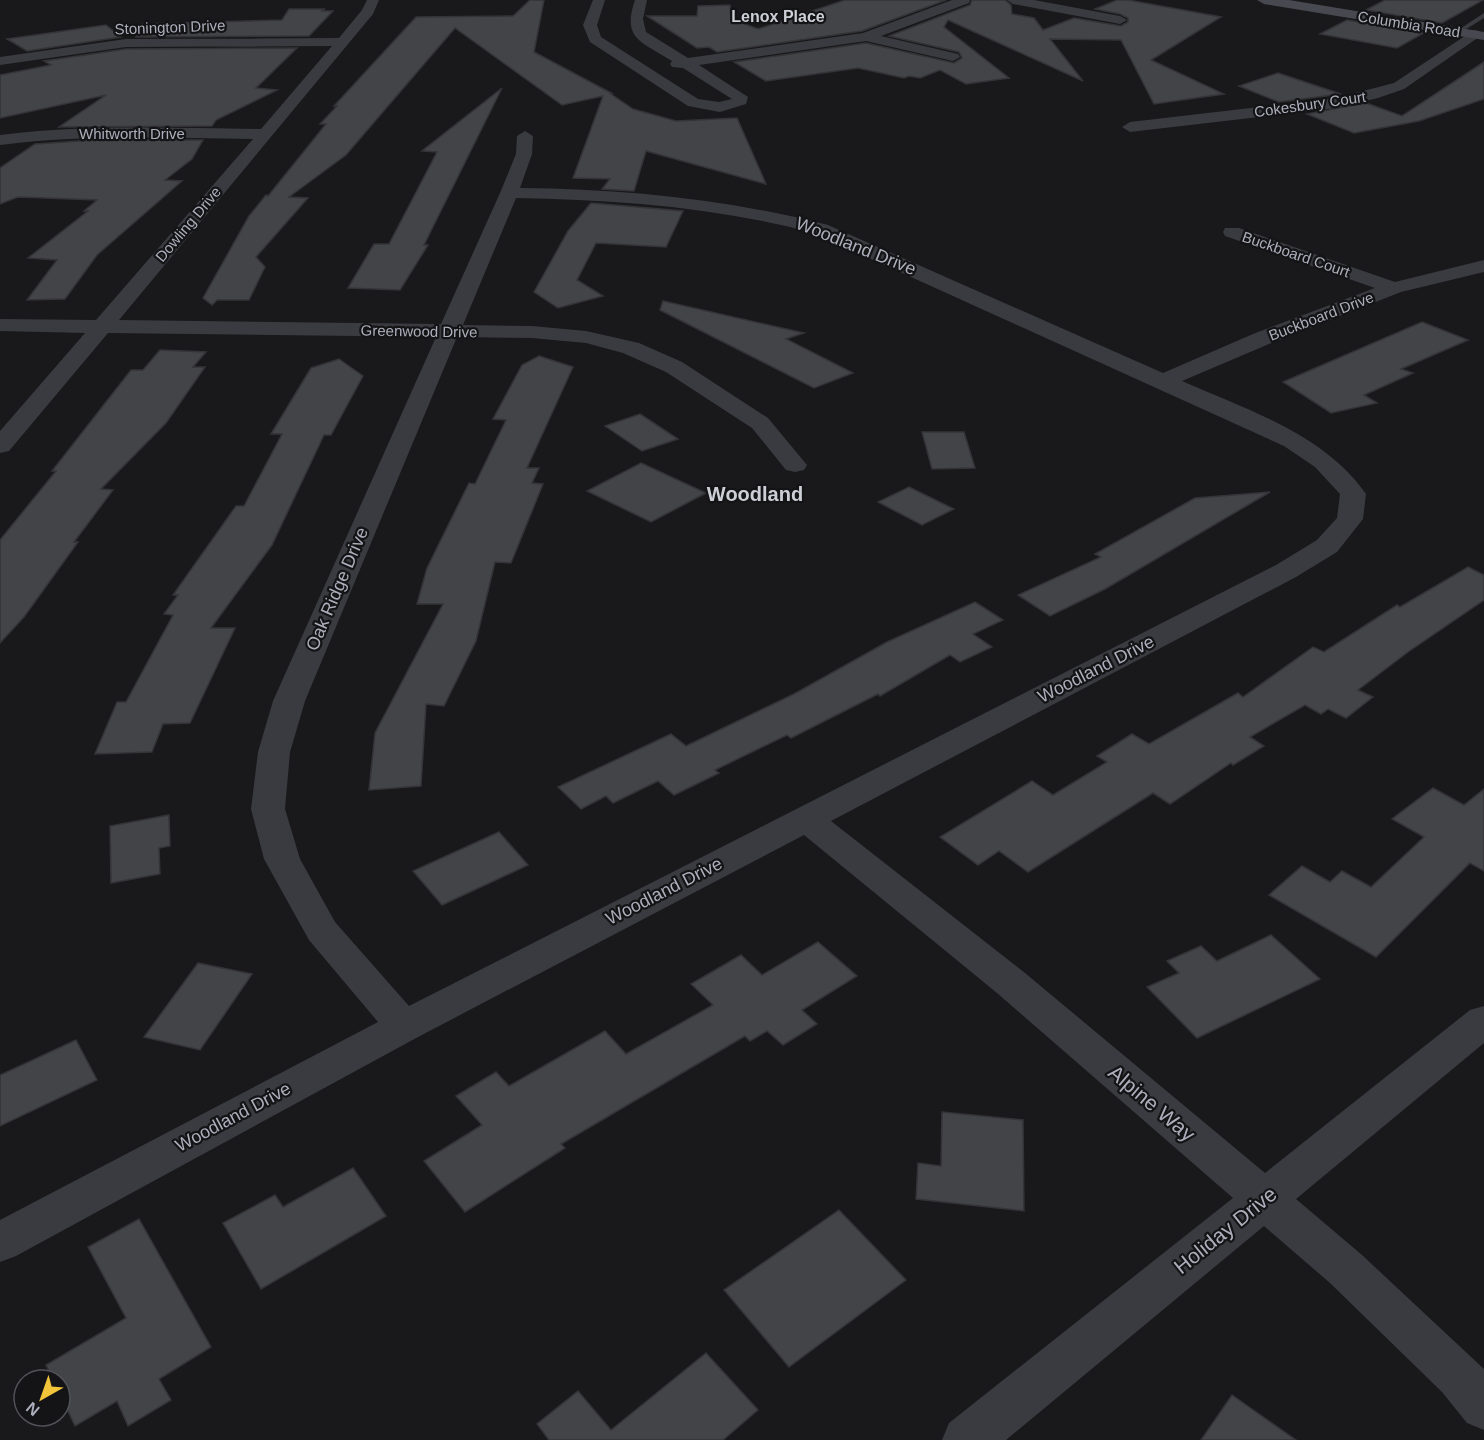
<svg xmlns="http://www.w3.org/2000/svg" width="1484" height="1440" font-family="Arial,sans-serif">
<style>
.building{fill:#434448;stroke:#343337;stroke-width:1.5}
.lines{fill:none;stroke-linecap:round;stroke-linejoin:round}
.service{fill:#3a3b40;fill-rule:evenodd}
.minor{fill:#3a3b40;fill-rule:evenodd}
.secondary{fill:#484950;fill-rule:evenodd}
.labels{text-anchor:middle;dominant-baseline:central;stroke-width:4.5;stroke-linejoin:round;paint-order:stroke}
.far-street-label{font-size:15px;fill:#acafbb;stroke:#141416}
.far-neighbourhood-label{font-size:16px;font-weight:bold;fill:#cdcfd7;stroke:#141416}
.street-label{font-size:18px;fill:#acafbb;stroke:#141416}
.neighbourhood-label{font-size:20px;font-weight:bold;fill:#cdcfd7;stroke:#141416}
.near-street-label{font-size:21px;fill:#acafbb;stroke:#141416}
</style>
<rect width="100%" height="100%" fill="#19191b"/>
<g class="building">
<path d="M530,0H544L534,52L613,94H611L633,109L676,121L737,118L766,184L646,151L634,191L602,189L610,179L573,178L603,96L562,105L455,28L346,155L289,197L308,198L256,257L265,267L249,300H217L212,305L203,298L249,216L266,195L268,196L326,124H320L337,106H334L416,17L513,16Z"/>
<path d="M845,0H946L862,31L717,52L709,47L697,48L647,16H697L698,6L730,5L731,19L758,29Z"/>
<path d="M972,0H1005L1011,5L1012,14L1034,18L1043,30L1074,18L1121,26L1128,22V18L1120,14L1095,9L1117,0H1128L1221,17L1151,60L1224,94L1154,104L1121,40L1050,39L1083,81L948,20L944,27L1009,78L966,84L940,70L920,78L909,76L904,78L858,68L766,81L734,62L866,43L954,63L962,58L959,52L889,36L970,5Z"/>
<path d="M1385,0H1483L1442,23L1366,10Z"/>
<path d="M289,9H324L322,11H333L309,36L136,37L140,24L282,20Z"/>
<path d="M1347,20L1424,33L1397,48L1320,34Z"/>
<path d="M106,25L121,37L27,51L7,39Z"/>
<path d="M297,48L256,88L277,90L216,120L212,126L59,127L106,95L0,118V75L51,65L44,61L126,49Z"/>
<path d="M1484,62V99L1419,121L1354,133L1307,114L1366,103L1402,116Z"/>
<path d="M1278,73L1341,94L1279,102L1239,86Z"/>
<path d="M502,88L424,245H428L400,290L348,288L374,244H389L437,152L422,151Z"/>
<path d="M95,140H203L192,159L165,180L182,181L97,255L65,299L27,300L57,260L28,258L88,211H84L97,200L18,197L0,204V168L35,144Z"/>
<path d="M591,203L683,211L666,247L596,243L577,280L603,296L558,308L534,292L568,231Z"/>
<path d="M663,301L804,333L786,339L853,373L814,388L660,310Z"/>
<path d="M1422,322L1468,340L1401,369L1413,373L1364,395L1377,403L1331,413L1283,382Z"/>
<path d="M160,350L206,352L193,367H205L166,423L101,489L113,490L74,542H78L24,617L0,643V540L56,471H52L131,370H143Z"/>
<path d="M539,356L573,367L527,468H539L532,483L543,484L511,563L495,562L476,641L444,706L426,704L421,786L369,790L375,733L443,604H417L427,568L469,483L475,484L506,420L493,419L522,365Z"/>
<path d="M339,359L363,376L331,435H324L272,545L211,628H235L190,723L163,724L152,752L95,754L117,702H126L173,615L164,614L178,595H173L236,506H244L282,434H271L311,368Z"/>
<path d="M640,414L678,439L642,451L605,426Z"/>
<path d="M922,432H964L975,468L932,469Z"/>
<path d="M641,463L706,493L651,522L587,491Z"/>
<path d="M909,487L954,509L922,525L878,502Z"/>
<path d="M1270,492L1105,589L1050,616L1018,595L1101,557L1095,554L1195,498Z"/>
<path d="M1468,567L1484,575V600L1408,652L1358,690L1373,697L1346,718L1328,709L1321,714L1305,705L1250,737L1264,746L1233,765L1231,763L1170,804L1153,793L1028,872L999,851L978,865L940,837L1032,781L1053,795L1107,762L1097,756L1132,734L1149,744L1238,693L1243,697L1313,647L1324,652L1397,605L1400,607Z"/>
<path d="M975,602L1003,620L973,634L992,647L960,662L950,655L880,696L878,694L791,738L787,735L715,770L719,773L674,795L658,781L613,803L606,796L581,809L558,787L671,734L686,746L794,694L887,642Z"/>
<path d="M1433,788L1464,805L1484,789V871L1470,863L1376,957L1269,895L1302,866L1330,882L1342,871L1371,887L1424,837L1392,819Z"/>
<path d="M169,815L170,846L159,848L160,874L111,883L110,826Z"/>
<path d="M499,832L528,865L442,905L413,871Z"/>
<path d="M1271,935L1320,979L1197,1038L1147,987L1179,973L1167,961L1201,946L1217,961Z"/>
<path d="M818,942L857,976L802,1010L817,1024L783,1045L767,1031L750,1041L745,1036L561,1144L565,1148L465,1212L424,1161L482,1125L456,1096L496,1072L509,1086L605,1031L626,1054L713,1005L691,984L741,955L762,975Z"/>
<path d="M198,963L252,974L200,1050L144,1037Z"/>
<path d="M76,1040L97,1080L0,1126V1075Z"/>
<path d="M942,1112L1023,1120L1024,1211L916,1199L918,1163L941,1166Z"/>
<path d="M353,1168L386,1216L261,1289L223,1223L275,1195L283,1207Z"/>
<path d="M839,1210L906,1280L789,1367L724,1290Z"/>
<path d="M139,1219L211,1347L159,1379L171,1400L128,1426L117,1401L75,1426L60,1394V1380H53L46,1365L126,1318L88,1247Z"/>
<path d="M706,1353L758,1410L723,1440H549L537,1424L578,1391L611,1430Z"/>
<path d="M1232,1395L1296,1440H1201Z"/>
</g>
<g class="lines">
<path class="service" d="M1484,13V18L1460,33L1455,32Z"/>
<g class="minor">
<path d="M367,0H379L373,14L119,320L441,324L500,193L516,154L517,136L525,131L533,136L532,154L520,188C625,189 726,199 828,225L1163,373L1253,334L1375,288L1225,236L1223,232L1225,228H1239L1395,282L1484,260V272L1401,292L1269,344L1182,381C1247,410 1323,433 1366,494L1363,519L1337,552L1296,577L831,821L1025,973L1265,1173L1470,1010L1484,1006V1043L1296,1199L1362,1255L1484,1369V1430L1467,1423L1442,1392L1330,1283L1264,1226L1006,1440H942L949,1423L1233,1198L997,993L804,835L418,1037L16,1256L0,1262V1220L378,1022L309,940L264,859L251,809L258,752L273,701L436,337L108,333L9,451L0,453V431L85,333L0,331V319L96,320L253,139C168,138 84,134 0,145V135C87,124 174,128 261,129L332,46L126,47L0,65V57L126,39L339,38L362,10ZM516,198C617,200 716,207 814,233L1284,446L1315,467L1340,494L1337,518L1317,540L1276,565L409,1006L335,922L300,859L285,809L290,752L305,701L457,337L532,338L586,343L623,353L666,372L752,428L786,470L795,472L804,470L807,465L768,418L682,362L639,343L586,331L532,326L463,325Z"/>
<path d="M593,0H605L597,25L601,37L698,99L719,102L732,99L683,68L672,67L670,64L672,61C643,42 621,40 635,0H647L643,19L646,32L688,58L863,33L952,0H970L969,3L881,36L958,54L960,57L953,61L866,41L699,65L748,97L746,104L720,112L688,106L590,42L583,25Z"/>
<path d="M1007,0H1034L1120,16L1127,20L1120,24L1013,4Z"/>
<path d="M1474,30L1479,31L1481,34L1479,37L1404,89L1378,98L1336,108L1130,132L1122,127L1130,122L1336,98L1394,83Z"/>
</g>
<path class="secondary" d="M1257,0H1289L1484,32V40L1264,4Z"/>
</g>
<g class="labels">
<g class="far-street-label">
<text transform="translate(1409 24) rotate(9)">Columbia Road</text>
<text transform="translate(170 27) rotate(-2)">Stonington Drive</text>
<text transform="translate(1310 104) rotate(-8)">Cokesbury Court</text>
<text x="132" y="133">Whitworth Drive</text>
<text transform="translate(188 224) rotate(-50)">Dowling Drive</text>
<text transform="translate(1296 254) rotate(19)">Buckboard Court</text>
<text transform="translate(1321 316) rotate(-21)">Buckboard Drive</text>
<text transform="translate(419 331) rotate(1)">Greenwood Drive</text>
</g>
<g class="far-neighbourhood-label">
<text x="778" y="16">Lenox Place</text>
</g>
<g class="street-label">
<text transform="translate(856 246) rotate(22)">Woodland Drive</text>
<text transform="translate(337 589) rotate(-67)">Oak Ridge Drive</text>
<text transform="translate(1096 669) rotate(-27)">Woodland Drive</text>
<text transform="translate(664 891) rotate(-27)">Woodland Drive</text>
<text transform="translate(233 1117) rotate(-28)">Woodland Drive</text>
</g>
<g class="neighbourhood-label">
<text x="755" y="494">Woodland</text>
</g>
<g class="near-street-label">
<text transform="translate(1152 1103) rotate(40)">Alpine Way</text>
<text transform="translate(1225 1230) rotate(-39)">Holiday Drive</text>
</g>
</g>
<g transform="translate(42 1398) rotate(220)"><circle r="28" fill="#141416" stroke="#515258" stroke-width="1.5"/>
<path d="M0-4.5L10 22L0 15L-10 22Z" fill="#f2c43a"/>
<text y="-9" font-size="16" font-weight="bold" text-anchor="middle" fill="#acafbb">N</text>
</g>
</svg>
